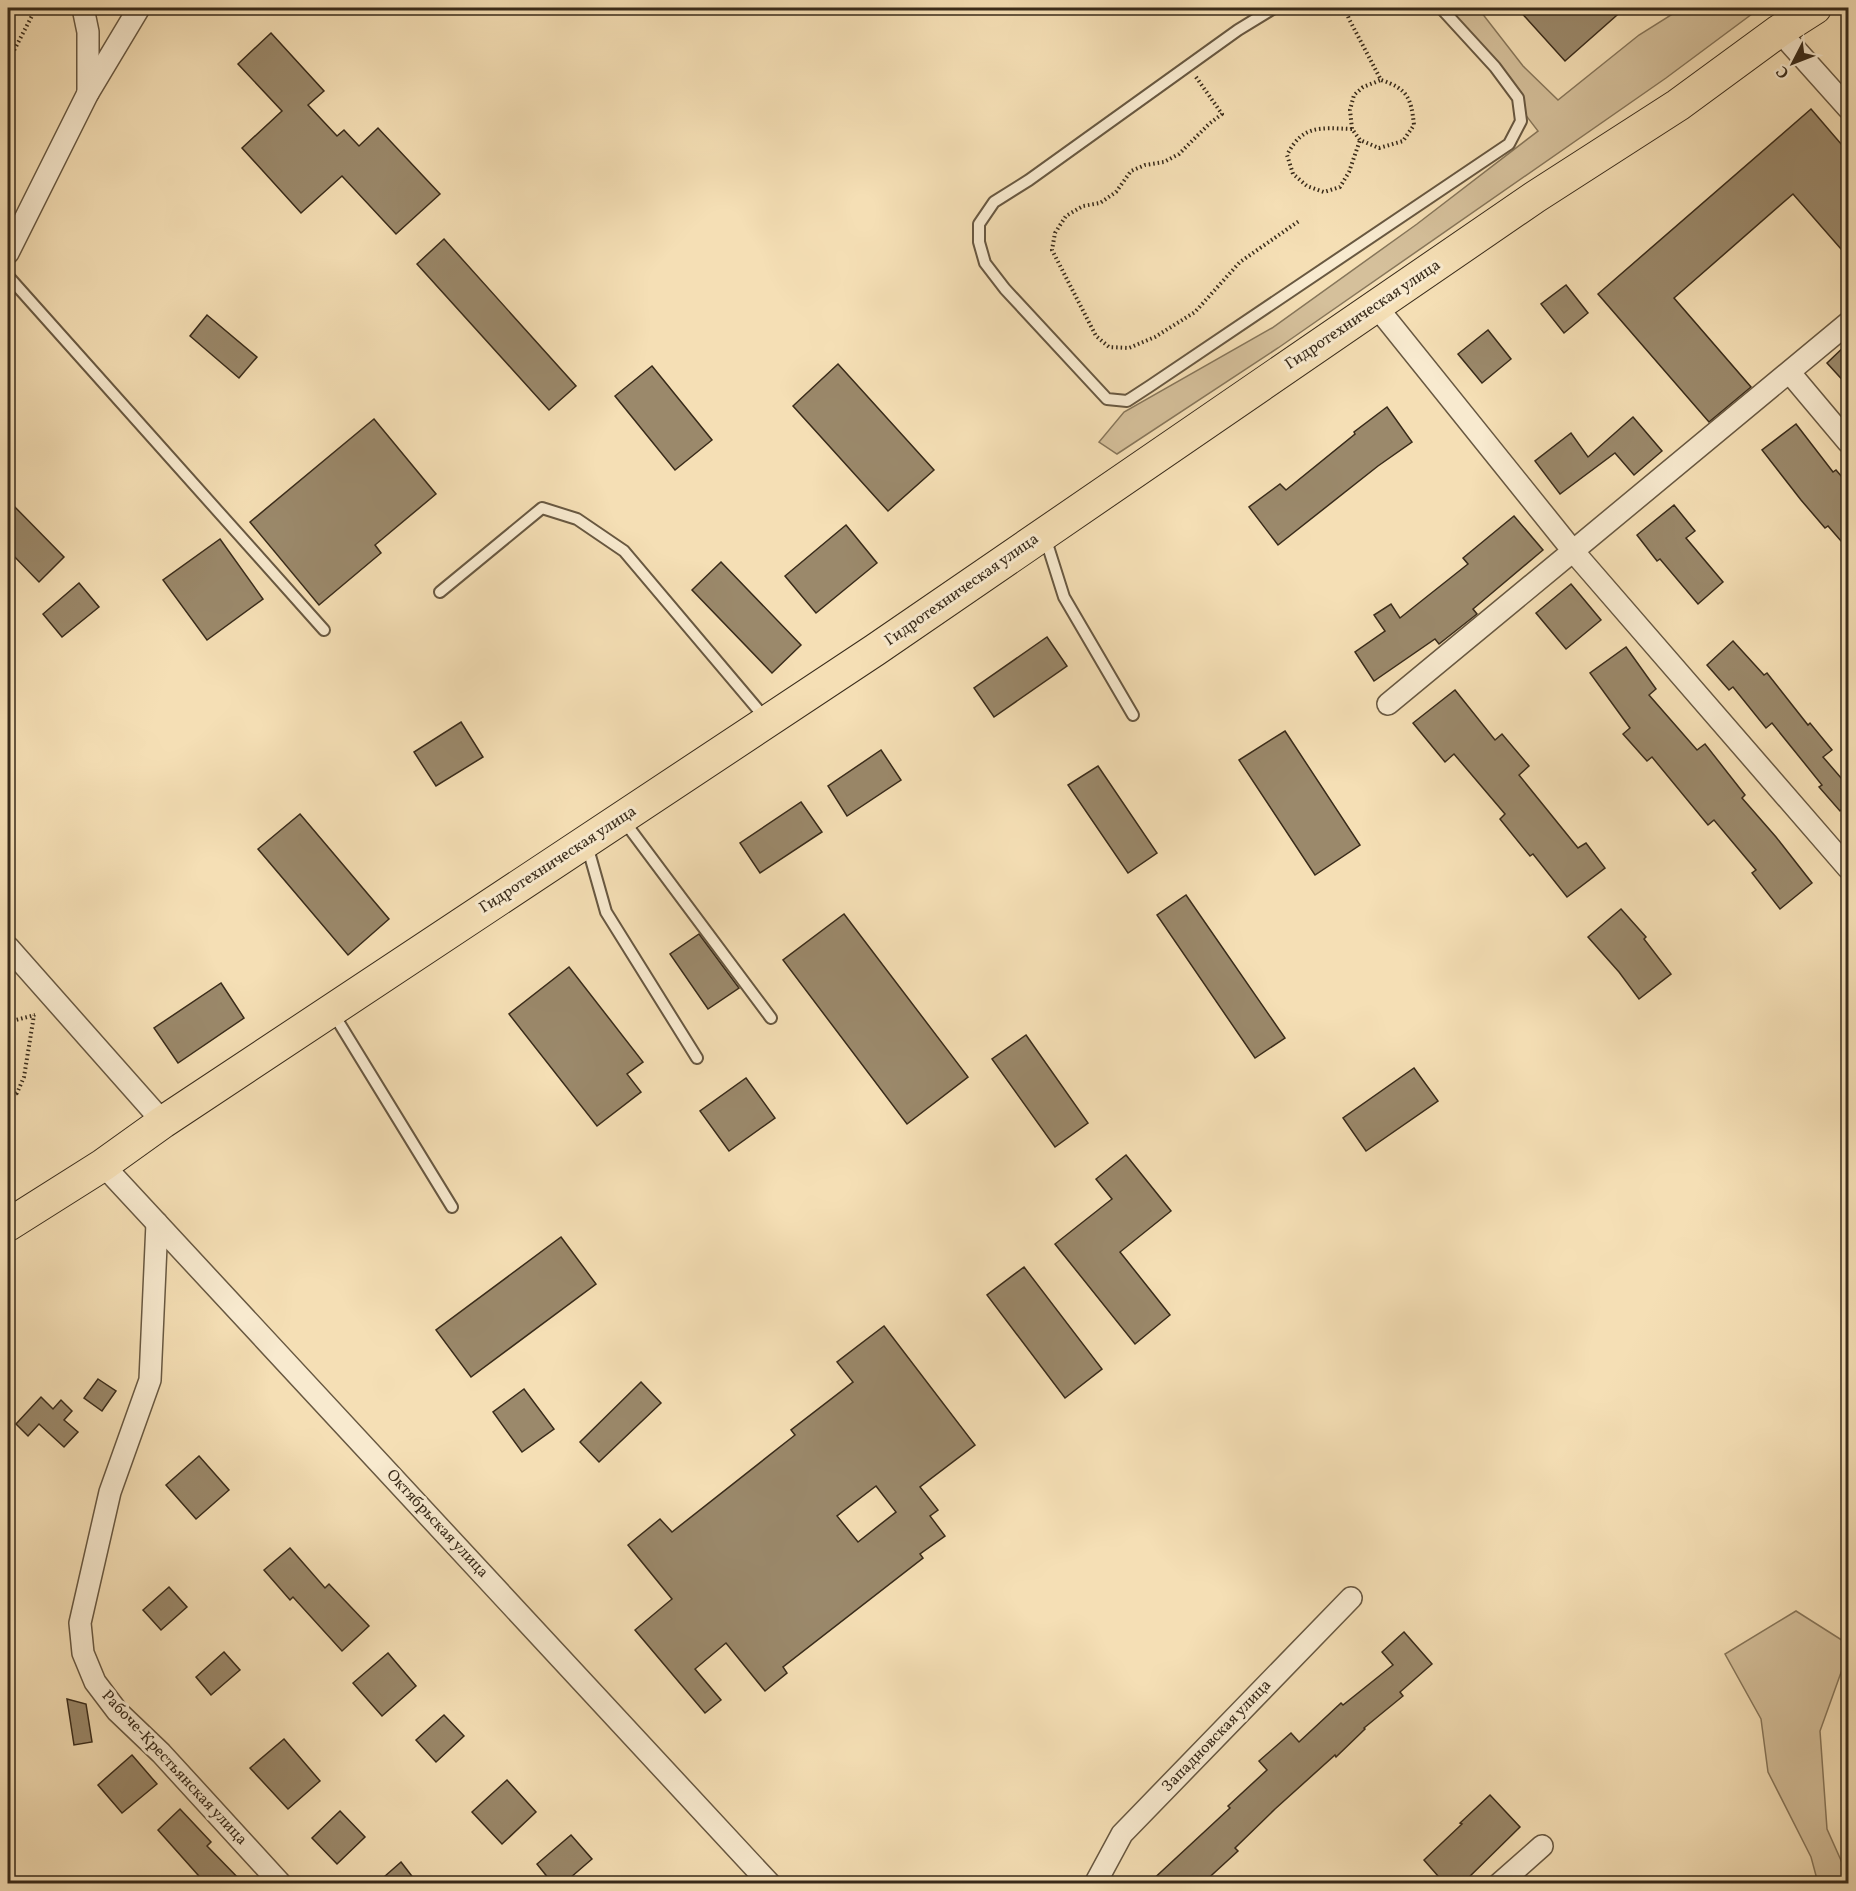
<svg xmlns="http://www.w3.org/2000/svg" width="1856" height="1891" font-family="Vollkorn,serif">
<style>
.green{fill:#d5c09b;stroke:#87765a;stroke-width:1.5}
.building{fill:#9b896b;stroke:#392b1a;stroke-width:1.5;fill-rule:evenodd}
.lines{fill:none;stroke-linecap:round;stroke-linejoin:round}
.service-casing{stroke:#685841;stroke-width:14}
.minor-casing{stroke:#685841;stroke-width:24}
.primary-casing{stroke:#392b1a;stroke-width:34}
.path{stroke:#392b1a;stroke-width:4;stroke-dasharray:1.5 3;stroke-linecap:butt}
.service{stroke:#f8eacf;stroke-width:10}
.minor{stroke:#f8eacf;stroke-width:21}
.primary{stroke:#f5dfb5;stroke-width:32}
.labels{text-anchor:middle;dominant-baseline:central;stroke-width:6;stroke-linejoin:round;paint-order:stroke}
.street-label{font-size:16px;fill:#392b1a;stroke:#f8eacf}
</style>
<rect width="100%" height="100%" fill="#f5dfb5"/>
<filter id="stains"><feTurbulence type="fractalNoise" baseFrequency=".00333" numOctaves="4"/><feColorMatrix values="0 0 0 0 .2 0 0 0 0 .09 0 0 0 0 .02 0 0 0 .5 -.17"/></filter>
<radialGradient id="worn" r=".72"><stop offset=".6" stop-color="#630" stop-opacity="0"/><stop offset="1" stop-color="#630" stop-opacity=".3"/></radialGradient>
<g class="green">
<path d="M1443,8H1478L1523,66L1558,100L1639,35L1682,8H1760L1666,78L1278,348L1117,454L1099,442L1124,412L1272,328L1417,224L1538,131Z"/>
<path d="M1796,1611L1848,1644V1653L1820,1731L1827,1829L1848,1876V1883H1818L1811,1857L1768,1772L1761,1719L1725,1654Z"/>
</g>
<g class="building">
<path d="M1517,8H1625L1565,61Z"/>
<path d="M271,33L324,91L308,105L337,136L344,130L359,146L378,128L440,194L396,234L342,176L301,213L242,148L282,111L238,64Z"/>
<path d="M1811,109L1848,152V257L1793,194L1674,298L1751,387L1709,422L1598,294Z"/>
<path d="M444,239L576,386L549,410L417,264Z"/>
<path d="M1566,285L1588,313L1564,333L1541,304Z"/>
<path d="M207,315L257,357L239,378L190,336Z"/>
<path d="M1488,330L1511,359L1482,383L1458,354Z"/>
<path d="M1848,343V386L1827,363Z"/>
<path d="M838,364L934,470L888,511L793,406Z"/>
<path d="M652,366L712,440L675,470L615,396Z"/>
<path d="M1387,407L1412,442L1378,466L1278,545L1249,507L1280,484L1286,490L1355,434L1354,432Z"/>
<path d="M1633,417L1662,451L1634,475L1615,453L1560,494L1535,461L1571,433L1588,457Z"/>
<path d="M374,419L436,494L375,545L381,553L319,605L250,522Z"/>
<path d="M1796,424L1833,472L1836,470L1848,484V549L1828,526L1825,528L1801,500L1762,450Z"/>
<path d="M8,500L64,557L39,582L8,550Z"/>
<path d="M1674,505L1695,531L1686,538L1723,582L1698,604L1660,559L1657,561L1637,535Z"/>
<path d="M1514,516L1543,550L1473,609L1477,614L1439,644L1435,639L1374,681L1355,652L1385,631L1374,615L1391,604L1400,618L1468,564L1463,558Z"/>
<path d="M846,525L877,563L816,613L785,576Z"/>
<path d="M220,539L263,599L207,640L163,580Z"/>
<path d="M721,562L801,645L772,673L692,590Z"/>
<path d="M79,583L99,607L62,637L43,614Z"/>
<path d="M1571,584L1601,620L1566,649L1536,613Z"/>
<path d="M1047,637L1067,666L994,717L974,688Z"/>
<path d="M1733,641L1764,675L1767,673L1808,725L1810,723L1832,750L1823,757L1848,786V803L1840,811L1819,787L1822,785L1772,723L1766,728L1733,687L1729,690L1707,665Z"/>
<path d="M1626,647L1656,689L1649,695L1697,750L1705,744L1745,795L1742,798L1776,837L1812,883L1780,909L1752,873L1756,870L1714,820L1708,825L1652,757L1647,761L1623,734L1630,728L1590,673Z"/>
<path d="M1455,690L1495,740L1502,734L1529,766L1519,775L1578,848L1586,843L1605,868L1567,897L1533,854L1530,856L1500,819L1505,814L1454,754L1445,762L1413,723Z"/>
<path d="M461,722L483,757L436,786L414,752Z"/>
<path d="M1285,731L1360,845L1315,875L1239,760Z"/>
<path d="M881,750L901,780L847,816L828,786Z"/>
<path d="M1098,766L1157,853L1128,873L1068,785Z"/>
<path d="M801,802L822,832L760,873L740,843Z"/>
<path d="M300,814L389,919L348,955L258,849Z"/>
<path d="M1186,895L1285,1038L1255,1058L1157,915Z"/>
<path d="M1621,909L1646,937L1644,939L1671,974L1639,999L1619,972L1588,937Z"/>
<path d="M844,914L968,1077L907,1124L783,960Z"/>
<path d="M699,934L739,988L708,1009L670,954Z"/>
<path d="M569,967L643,1062L627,1074L641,1092L597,1126L509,1014Z"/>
<path d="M221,983L244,1018L178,1063L154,1028Z"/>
<path d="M1026,1035L1088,1123L1055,1147L992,1059Z"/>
<path d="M1414,1068L1438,1101L1366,1151L1343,1118Z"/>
<path d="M746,1078L775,1118L729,1151L700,1111Z"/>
<path d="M1126,1155L1171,1211L1120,1252L1170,1315L1135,1344L1055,1244L1112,1199L1096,1179Z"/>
<path d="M561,1237L596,1284L471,1377L436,1330Z"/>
<path d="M1024,1267L1102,1369L1065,1398L987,1295Z"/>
<path d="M884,1326L975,1445L920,1487L938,1510L930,1516L945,1536L920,1554L923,1558L783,1667L787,1673L765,1691L726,1643L695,1669L721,1700L705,1713L635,1630L672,1599L628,1545L660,1519L672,1532L795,1435L791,1430L853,1382L837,1362ZM876,1486L896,1512L858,1542L837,1516Z"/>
<path d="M98,1379L116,1391L102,1411L84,1398Z"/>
<path d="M641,1382L661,1403L599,1462L580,1442Z"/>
<path d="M524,1389L554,1429L522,1452L493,1412Z"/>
<path d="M41,1397L53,1409L61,1400L72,1411L64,1420L78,1432L64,1447L39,1424L28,1436L16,1424Z"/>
<path d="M199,1456L229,1490L196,1519L166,1485Z"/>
<path d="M290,1548L325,1588L329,1584L369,1626L342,1651L293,1597L290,1600L264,1570Z"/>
<path d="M169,1587L187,1607L161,1630L143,1610Z"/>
<path d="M1404,1632L1432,1664L1400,1692L1403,1696L1364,1728L1365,1729L1336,1757L1335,1755L1275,1809L1235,1848L1238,1851L1202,1884H1148L1230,1808L1228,1806L1267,1770L1259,1761L1291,1733L1299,1742L1341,1703L1343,1705L1393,1665L1382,1652Z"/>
<path d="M224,1652L240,1670L211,1695L196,1677Z"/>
<path d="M388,1653L416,1686L382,1716L353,1683Z"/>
<path d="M67,1699L86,1704L92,1742L74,1745Z"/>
<path d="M444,1715L464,1736L436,1762L416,1740Z"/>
<path d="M284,1739L320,1781L288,1809L250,1768Z"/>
<path d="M132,1755L157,1784L122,1813L98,1785Z"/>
<path d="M507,1780L536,1812L502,1844L472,1812Z"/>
<path d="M1490,1795L1520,1827L1462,1884H1445L1424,1860L1462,1824L1460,1823Z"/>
<path d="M180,1809L211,1842L207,1846L244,1884H206L158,1830Z"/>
<path d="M340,1811L365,1837L337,1864L312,1838Z"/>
<path d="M571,1835L592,1859L563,1884H553L537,1864Z"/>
<path d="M401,1862L418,1884H376Z"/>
</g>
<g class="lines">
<defs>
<g id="service">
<path d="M1274,8L1238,30L1029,180L994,202L979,224V242L985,263L1005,289L1107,399L1127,401L1150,386L1509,144L1521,121L1518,98L1495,67L1441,8"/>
<path d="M8,276L324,630"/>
<path d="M1045,537L1064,597L1133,715"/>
<path d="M440,592L542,508L577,519L624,551L766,719"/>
<path d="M624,821L771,1018"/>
<path d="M587,845L606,912L697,1058"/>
<path d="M333,1013L452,1207"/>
</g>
<g id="minor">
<path d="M83,8L88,32V93"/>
<path d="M1779,31L1848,108"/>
<path d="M8,253L88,93L139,8"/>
<path d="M1376,306L1573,551L1388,704"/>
<path d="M1848,323L1573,551L1848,868"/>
<path d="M1790,373L1848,442"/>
<path d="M8,947L163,1122"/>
<path d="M103,1165L770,1884"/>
<path d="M157,1223L150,1380L110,1492L80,1623L83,1653L95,1682L117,1711L161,1753L281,1884"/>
<path d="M1095,1884L1122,1834L1351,1598"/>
<path d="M1499,1884L1542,1846"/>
</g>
<path id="primary" d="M8,1225L103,1165L163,1122L875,650L1535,197L1678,105L1779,31L1815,8"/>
</defs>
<use href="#service" class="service-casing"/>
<use href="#minor" class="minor-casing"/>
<use href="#primary" class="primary-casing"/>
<g class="path">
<path d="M1345,8L1349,19L1381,80C1408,89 1411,98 1414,125L1403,141L1379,148L1360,140L1352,129L1350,110L1354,95L1363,87L1381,80"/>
<path d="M8,62L36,8"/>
<path d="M1196,77L1222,114L1209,124L1179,154L1164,162L1145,165L1131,171L1116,192L1100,203L1083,206L1066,216L1055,233L1052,250L1096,336L1109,347L1129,348L1155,337L1195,312L1240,262L1299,221"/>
<path d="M1352,129C1320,128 1303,124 1287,155L1293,174L1307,186L1324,192L1340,187L1349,172L1360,140"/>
<path d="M8,1022L35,1015"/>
<path d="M8,1098L17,1093L24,1077L34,1015"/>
</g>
<use href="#service" class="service"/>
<use href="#minor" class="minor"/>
<use href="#primary" class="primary"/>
</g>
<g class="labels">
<g class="street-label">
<text transform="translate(1363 315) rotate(-34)">Гидротехническая улица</text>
<text transform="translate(962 590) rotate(-35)">Гидротехническая улица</text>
<text transform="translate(558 860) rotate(-33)">Гидротехническая улица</text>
<text transform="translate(437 1524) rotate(47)">Октябрьская улица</text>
<text transform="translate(1217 1736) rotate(-46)">Западновская улица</text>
<text transform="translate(174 1768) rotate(47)">Рабоче-Крестьянская улица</text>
</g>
</g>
<rect width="1856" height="1891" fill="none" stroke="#f5dfb5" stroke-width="30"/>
<rect x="9" y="9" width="1838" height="1873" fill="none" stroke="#392b1a" stroke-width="3"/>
<rect x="15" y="15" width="1826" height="1861" fill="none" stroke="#392b1a" stroke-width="1.5"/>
<g transform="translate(1793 63) rotate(228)" stroke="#f8eacf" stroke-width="4.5" paint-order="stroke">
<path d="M0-4.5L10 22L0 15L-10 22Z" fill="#392b1a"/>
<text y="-9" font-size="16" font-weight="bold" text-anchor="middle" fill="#392b1a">С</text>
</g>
<rect width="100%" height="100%" filter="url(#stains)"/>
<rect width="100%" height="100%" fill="url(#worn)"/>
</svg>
